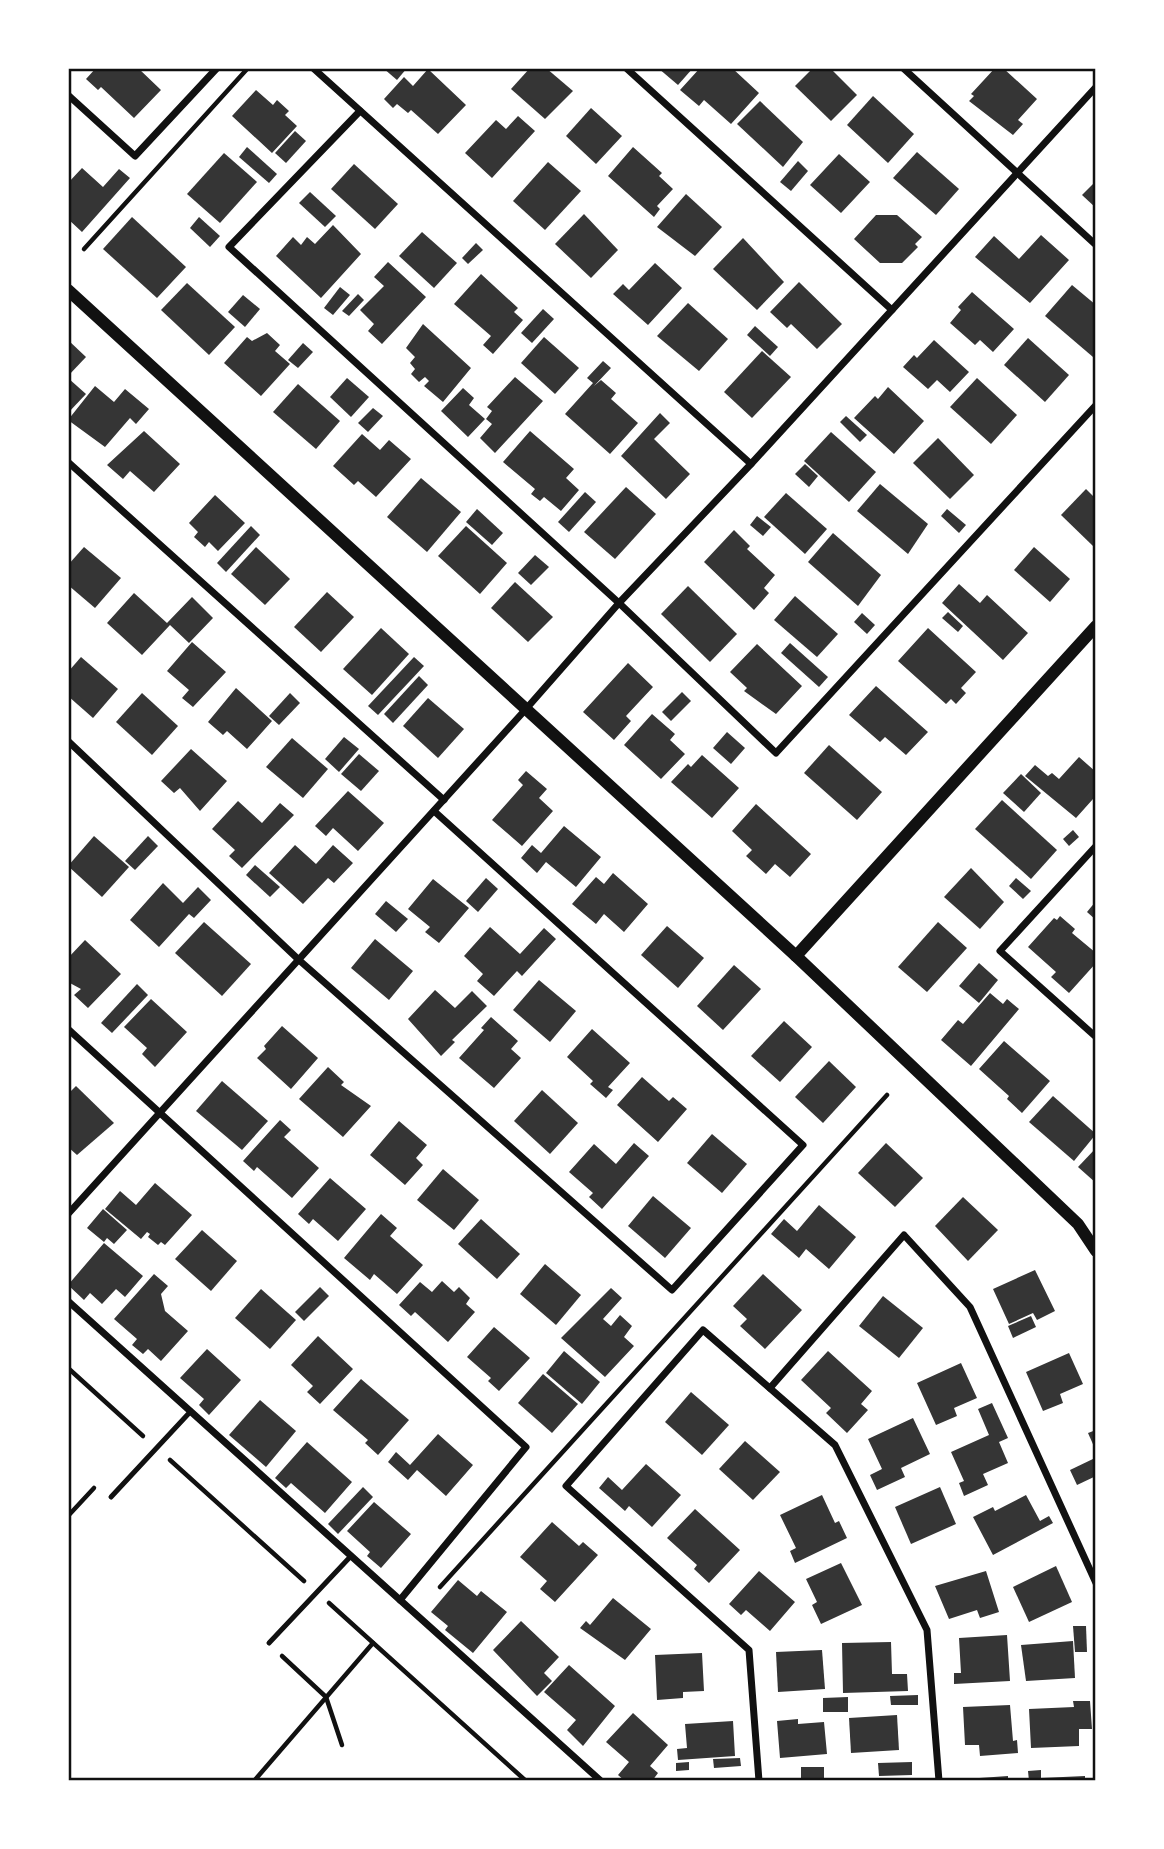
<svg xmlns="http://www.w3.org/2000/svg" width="1164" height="1849" font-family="Karla,sans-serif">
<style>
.building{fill:#353535}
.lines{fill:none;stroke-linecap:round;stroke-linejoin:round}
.path{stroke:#111;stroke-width:4.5}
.service{stroke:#111;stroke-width:5}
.minor{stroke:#111;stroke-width:7}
.tertiary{stroke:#111;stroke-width:12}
.neatline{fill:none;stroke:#111;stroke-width:2.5}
</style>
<rect width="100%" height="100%" fill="#fff"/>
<g class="building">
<path d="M96,68H138L161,90L134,118L101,87L98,90L86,79Z"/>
<path d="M383,68H407L397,80Z"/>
<path d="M530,68H546L573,91L545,119L511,89Z"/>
<path d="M658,68H693L678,85Z"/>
<path d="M700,68H732L759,93L731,124L704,100L699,106L680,90Z"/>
<path d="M813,68H830L857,95L831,121L795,86Z"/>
<path d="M995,68H1003L1037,99L1018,120L1023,124L1013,135L969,101L974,96L971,94Z"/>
<path d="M428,69L466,105L438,134L411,110L408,113L397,104L393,108L384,99L404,77L413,86Z"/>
<path d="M256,90L273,105L277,100L289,111L285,115L297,126L272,153L232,116Z"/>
<path d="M873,96L914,134L888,163L847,125Z"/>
<path d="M760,101L803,142L783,167L737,124Z"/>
<path d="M591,108L622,136L596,164L566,136Z"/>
<path d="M518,116L535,131L492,178L465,153L496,120L506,129Z"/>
<path d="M295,131L306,141L286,163L275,153Z"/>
<path d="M247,147L277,174L269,183L239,157Z"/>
<path d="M633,147L662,173L659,176L673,189L657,206L660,209L654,217L608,176Z"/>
<path d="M917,152L959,189L936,215L893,178Z"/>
<path d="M224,153L257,182L220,223L187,194Z"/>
<path d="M839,154L870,182L841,213L810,185Z"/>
<path d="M798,161L808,171L791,191L780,182Z"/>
<path d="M548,162L581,191L545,230L513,201Z"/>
<path d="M354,164L398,204L375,229L331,189Z"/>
<path d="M82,168L103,187L119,169L130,178L82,232L68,219V183Z"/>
<path d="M1096,181V208L1082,195Z"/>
<path d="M310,192L336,216L325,227L299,203Z"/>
<path d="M686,194L722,227L695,256L657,227Z"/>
<path d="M584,214L618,250L591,278L555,244Z"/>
<path d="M876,215H897L922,237L915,244L918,247L902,263H880L854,239Z"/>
<path d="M132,217L186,267L157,298L103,249Z"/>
<path d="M199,217L220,236L210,247L190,228Z"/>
<path d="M333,225L361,254L321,298L276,256L293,237L301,245L307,237L315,244Z"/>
<path d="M422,232L457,263L434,288L399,256Z"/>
<path d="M1041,235L1069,260L1030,303L975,257L994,236L1019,259Z"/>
<path d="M743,238L784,282L757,310L713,269Z"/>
<path d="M476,243L483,250L468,264L462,258Z"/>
<path d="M388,262L426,297L382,344L368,331L374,324L360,310L384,286L374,277Z"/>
<path d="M655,263L682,288L648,325L613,294L623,284L629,290Z"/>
<path d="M481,274L518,308L514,312L523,320L493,354L483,345L491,336L454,304Z"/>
<path d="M799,282L842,324L817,349L791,324L787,328L770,312Z"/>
<path d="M187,283L235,327L209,355L161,310Z"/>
<path d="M1072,285L1096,305V353L1093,357L1045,316Z"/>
<path d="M340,287L350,295L333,315L324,308Z"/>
<path d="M972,292L1014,329L993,352L980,340L975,345L950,323L961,310L958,307Z"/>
<path d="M358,294L364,300L349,316L342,311Z"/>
<path d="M243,295L260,309L245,327L228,312Z"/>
<path d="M688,303L728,339L699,371L657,336Z"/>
<path d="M543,309L554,319L532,343L521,333Z"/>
<path d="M423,324L471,368L443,402L424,386L429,381L425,377L419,382L411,374L415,369L410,363L415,357L406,348Z"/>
<path d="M755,326L778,347L770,356L747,335Z"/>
<path d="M267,333L280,345L275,351L290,364L261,396L224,363L247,337L252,341Z"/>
<path d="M544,337L579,368L555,394L521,363Z"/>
<path d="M1028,338L1069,375L1045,402L1004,365Z"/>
<path d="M68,340L86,357L68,376Z"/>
<path d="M934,340L969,372L950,392L937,380L928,389L903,367L914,355L917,358Z"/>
<path d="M303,343L313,352L298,368L288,360Z"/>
<path d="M762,351L791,377L752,418L724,392Z"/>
<path d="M603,361L611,368L594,386L601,380L616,393L611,399L638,423L610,454L565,414L593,383L587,378Z"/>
<path d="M515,377L543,401L495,453L480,438L492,424L486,419L492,411L487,407Z"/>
<path d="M68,378L86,394L68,413Z"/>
<path d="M347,378L369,397L351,417L330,397Z"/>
<path d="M977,378L1017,415L991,444L950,407Z"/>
<path d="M298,384L340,421L316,449L273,412Z"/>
<path d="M95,386L114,402L125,389L149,409L136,424L130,418L105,447L68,420Z"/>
<path d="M888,387L924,421L894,454L854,418L875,396L878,399Z"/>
<path d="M463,388L474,398L469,405L485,419L468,437L441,411Z"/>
<path d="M373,408L383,416L368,432L358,423Z"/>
<path d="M660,413L670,423L654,439L690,474L666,499L621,456Z"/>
<path d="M846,416L867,435L860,442L840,422Z"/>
<path d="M144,431L180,464L154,492L130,471L123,479L107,465Z"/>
<path d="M530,431L574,469L566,478L579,490L561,511L544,497L540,501L531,494L535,489L503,462Z"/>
<path d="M831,432L876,472L849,502L804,461Z"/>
<path d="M362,434L380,450L389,440L411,459L376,497L358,481L354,485L333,466Z"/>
<path d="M938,438L974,475L950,499L913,463Z"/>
<path d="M805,464L818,476L809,487L795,474Z"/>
<path d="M421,478L461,512L427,552L387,517Z"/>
<path d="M880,484L928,524L908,554L857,511Z"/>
<path d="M626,487L656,514L615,559L584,532Z"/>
<path d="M1086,489L1096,499L1093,546L1061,515Z"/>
<path d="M585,492L596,502L569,532L558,522Z"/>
<path d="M786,493L827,529L805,554L764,517Z"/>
<path d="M215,495L245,523L218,551L209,542L205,547L194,537L198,532L189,523Z"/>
<path d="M477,509L503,533L492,545L466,522Z"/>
<path d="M947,509L966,525L959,533L941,516Z"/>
<path d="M757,516L771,527L763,536L750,525Z"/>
<path d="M251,526L260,535L226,572L217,563Z"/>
<path d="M466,526L507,563L480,594L438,556Z"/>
<path d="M734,530L750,546L747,549L775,575L764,588L769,593L754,610L704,562Z"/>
<path d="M833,533L881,575L858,606L808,562Z"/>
<path d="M84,547L121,578L95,608L68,585V565Z"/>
<path d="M256,547L290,579L265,605L231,574Z"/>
<path d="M1034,547L1070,579L1050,602L1014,570Z"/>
<path d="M535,555L549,567L531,585L518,573Z"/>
<path d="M515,582L553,617L528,642L491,608Z"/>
<path d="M959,584L980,603L987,595L1028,633L1003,660L942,603Z"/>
<path d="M688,586L737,634L710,662L661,614Z"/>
<path d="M327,592L354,617L321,652L294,627Z"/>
<path d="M134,593L167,623L192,597L213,618L189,643L170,625L142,655L107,623Z"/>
<path d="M795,596L838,634L817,657L774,620Z"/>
<path d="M948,612L963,626L958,632L942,618Z"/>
<path d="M862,613L875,625L867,634L854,622Z"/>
<path d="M381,628L409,654L372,695L343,669Z"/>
<path d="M928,628L976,672L961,688L966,693L956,704L951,699L946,704L898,661Z"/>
<path d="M192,642L226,672L193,707L182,698L189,690L167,671Z"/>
<path d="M790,643L828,677L819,687L781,653Z"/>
<path d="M757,644L802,686L776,714L744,691L747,688L730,672Z"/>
<path d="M81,657L118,689L93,718L68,696V672Z"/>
<path d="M414,657L424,666L378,715L368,706Z"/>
<path d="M628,663L653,687L626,716L631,721L614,740L583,712Z"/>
<path d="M419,676L428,685L393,723L384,714Z"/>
<path d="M876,686L928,732L906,755L885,737L880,742L849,715Z"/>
<path d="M236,688L272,721L247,749L227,731L223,735L208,722Z"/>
<path d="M682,692L691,701L671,721L662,712Z"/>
<path d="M142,693L178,726L152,755L116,722Z"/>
<path d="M290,693L300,703L279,725L269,716Z"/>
<path d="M428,698L464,729L438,758L403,726Z"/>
<path d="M652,714L675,734L670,740L685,754L661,779L624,745Z"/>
<path d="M727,732L745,748L731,764L713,748Z"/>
<path d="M344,737L359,749L339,772L325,759Z"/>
<path d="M292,738L328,769L303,798L266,767Z"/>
<path d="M829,745L882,792L857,820L804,773Z"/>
<path d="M191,749L227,781L200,811L180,788L174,793L161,781Z"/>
<path d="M359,754L379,771L361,791L341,774Z"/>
<path d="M702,755L739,788L712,818L671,782L688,764L691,767Z"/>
<path d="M1079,757L1096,772V802L1093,799L1076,818L1025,776L1035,765L1048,776L1052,773L1059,779Z"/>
<path d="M526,771L547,789L539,798L553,811L522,846L492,820L523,785L518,780Z"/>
<path d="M1021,774L1041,793L1024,812L1003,793Z"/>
<path d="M348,791L384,823L358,851L333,828L326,836L315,826Z"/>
<path d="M1002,800L1057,850L1031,879L975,829Z"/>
<path d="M238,801L262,823L280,803L294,815L242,868L229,856L235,850L212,829Z"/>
<path d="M756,804L811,854L790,877L775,864L766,874L746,856L752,850L732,831Z"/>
<path d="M564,826L601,857L576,887L546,862L537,873L521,858L532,845L541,853Z"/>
<path d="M1073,830L1079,837L1069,846L1063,839Z"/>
<path d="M94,836L129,867L102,897L68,866Z"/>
<path d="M148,836L158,846L135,870L125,861Z"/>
<path d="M295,845L316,864L333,845L353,863L334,883L328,878L303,904L269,873Z"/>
<path d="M255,865L280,887L270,897L246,875Z"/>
<path d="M971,868L1004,902L980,929L944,897Z"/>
<path d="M613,873L648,904L624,932L604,914L596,924L572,904L596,877L604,884Z"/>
<path d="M486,878L498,889L478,912L466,901Z"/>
<path d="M1016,878L1031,891L1023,899L1009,886Z"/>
<path d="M433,879L469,908L439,943L425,932L430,927L408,909Z"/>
<path d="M163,883L183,903L198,887L211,900L194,918L189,914L159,947L130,920Z"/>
<path d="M386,901L408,919L396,932L375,914Z"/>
<path d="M1096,901V920L1087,912Z"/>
<path d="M1060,916L1075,929L1072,933L1096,953V963L1069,993L1051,977L1056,972L1028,947L1054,918L1057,920Z"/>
<path d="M204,922L251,964L222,996L175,953Z"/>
<path d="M938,922L967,948L927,992L898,967Z"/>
<path d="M667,926L704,958L678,988L641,955Z"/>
<path d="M490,927L520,954L544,928L556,939L522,976L517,971L494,996L477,981L483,974L464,956Z"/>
<path d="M375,939L413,971L389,1000L351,968Z"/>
<path d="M85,940L121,974L88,1008L74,995L81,989L68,982V958Z"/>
<path d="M979,963L998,980L979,1003L959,986Z"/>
<path d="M734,965L761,989L723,1030L697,1006Z"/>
<path d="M539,980L576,1011L550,1042L513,1010Z"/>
<path d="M137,984L148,995L112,1033L101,1023Z"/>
<path d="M435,990L455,1008L472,991L487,1006L452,1040L455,1042L441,1056L408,1019Z"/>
<path d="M990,993L1003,1004L1007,999L1019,1009L971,1066L941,1040L958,1020L963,1024Z"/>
<path d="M151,999L187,1032L155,1067L142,1054L147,1048L124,1027Z"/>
<path d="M491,1017L518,1041L511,1049L521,1058L494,1088L459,1058L484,1030L481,1028Z"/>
<path d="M784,1021L812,1047L780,1082L751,1056Z"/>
<path d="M282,1026L318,1058L291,1089L257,1058L266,1049L264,1046Z"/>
<path d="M592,1029L630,1063L608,1087L613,1090L606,1098L590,1084L593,1081L567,1057Z"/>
<path d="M1004,1041L1050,1081L1022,1113L1007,1099L1009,1096L979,1069Z"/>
<path d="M829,1061L856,1087L823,1123L795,1097Z"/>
<path d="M328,1067L344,1082L341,1085L371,1106L343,1137L299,1099Z"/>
<path d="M642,1077L669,1101L673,1097L687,1109L658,1142L617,1105Z"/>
<path d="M222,1081L268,1121L242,1150L196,1111Z"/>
<path d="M76,1086L114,1123L77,1155L68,1147V1094Z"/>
<path d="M542,1090L578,1123L550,1154L514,1121Z"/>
<path d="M1053,1096L1096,1134L1074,1161L1029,1122Z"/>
<path d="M280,1120L291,1130L284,1137L319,1168L292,1198L257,1167L254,1171L243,1161Z"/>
<path d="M399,1121L427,1145L416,1158L423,1165L405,1185L370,1155Z"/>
<path d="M712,1134L747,1164L722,1193L687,1163Z"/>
<path d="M634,1143L649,1156L602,1209L589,1197L593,1193L569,1172L594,1144L616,1164Z"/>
<path d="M886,1143L923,1178L895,1207L858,1173Z"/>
<path d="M1096,1148V1183L1078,1167Z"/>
<path d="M443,1169L479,1200L454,1230L417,1200Z"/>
<path d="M330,1178L366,1209L338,1241L313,1219L309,1224L298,1214Z"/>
<path d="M155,1183L192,1215L165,1245L161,1242L158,1245L148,1237L150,1234L147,1232L141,1239L105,1209L120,1191L136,1205Z"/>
<path d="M653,1196L691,1228L665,1258L628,1226Z"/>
<path d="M963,1197L998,1230L968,1261L935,1226Z"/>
<path d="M819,1205L856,1237L829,1269L806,1249L799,1258L771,1234L784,1219L797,1231Z"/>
<path d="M103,1209L127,1230L114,1244L107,1238L104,1242L87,1228Z"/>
<path d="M381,1214L397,1228L390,1236L423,1265L397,1294L374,1274L370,1280L344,1258Z"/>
<path d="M481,1219L520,1254L497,1279L458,1244Z"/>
<path d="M202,1230L237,1261L211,1291L175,1259Z"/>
<path d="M104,1243L143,1276L125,1297L116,1289L102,1304L90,1293L84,1300L68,1285Z"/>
<path d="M545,1264L581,1295L556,1325L520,1294Z"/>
<path d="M1035,1270L1055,1311L1037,1320L1033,1313L1009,1324L993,1289Z"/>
<path d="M154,1274L168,1286L161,1294L165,1311L188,1331L161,1361L148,1349L143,1354L132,1345L137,1339L114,1319Z"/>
<path d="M763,1274L802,1310L765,1349L740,1326L747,1319L733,1306Z"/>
<path d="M442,1281L454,1292L459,1287L470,1298L466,1304L475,1312L448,1342L415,1312L411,1316L399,1305L420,1282L432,1292Z"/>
<path d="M320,1287L329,1296L304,1321L295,1312Z"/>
<path d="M611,1288L622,1298L603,1319L611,1326L620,1315L632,1326L624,1337L634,1346L605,1377L561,1338Z"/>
<path d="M261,1289L296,1320L270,1349L235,1318Z"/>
<path d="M883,1296L923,1328L899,1358L859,1326Z"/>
<path d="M1031,1316L1036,1327L1013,1338L1008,1326Z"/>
<path d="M494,1327L530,1358L499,1391L488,1381L491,1378L467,1357Z"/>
<path d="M318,1336L353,1369L320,1404L307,1392L313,1386L291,1365Z"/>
<path d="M207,1349L241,1380L209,1415L199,1405L204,1399L180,1378Z"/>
<path d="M564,1351L600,1382L582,1404L546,1373Z"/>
<path d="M828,1351L872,1391L861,1404L868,1410L847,1433L826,1413L831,1408L801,1380Z"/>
<path d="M1069,1353L1083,1384L1060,1394L1063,1403L1043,1411L1026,1372Z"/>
<path d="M961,1363L977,1398L954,1408L957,1416L936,1425L917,1383Z"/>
<path d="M543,1374L578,1404L552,1433L518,1403Z"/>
<path d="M361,1379L409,1420L378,1455L365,1443L368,1440L333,1410Z"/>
<path d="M691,1392L729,1425L702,1455L665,1422Z"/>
<path d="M260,1400L296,1431L266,1467L229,1435Z"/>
<path d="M992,1403L1008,1438L999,1442L1008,1463L983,1474L988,1485L964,1496L959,1483L964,1481L951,1452L989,1435L978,1409Z"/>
<path d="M913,1418L930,1454L901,1468L905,1477L877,1490L870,1475L882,1469L868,1439Z"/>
<path d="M1096,1430V1451L1088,1433Z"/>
<path d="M438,1434L473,1465L446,1496L417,1470L408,1480L388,1462L396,1452L410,1465Z"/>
<path d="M745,1441L780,1472L753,1500L719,1469Z"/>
<path d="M307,1442L352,1482L325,1513L291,1483L286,1488L275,1478Z"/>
<path d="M1095,1458L1096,1476L1077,1485L1070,1470Z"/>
<path d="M646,1464L681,1495L652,1527L629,1506L625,1511L599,1488L608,1477L622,1490Z"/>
<path d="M363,1487L373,1497L338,1534L328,1524Z"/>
<path d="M940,1487L956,1524L911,1544L895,1507Z"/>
<path d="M822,1495L835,1523L839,1521L847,1538L795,1563L790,1551L796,1548L780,1515Z"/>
<path d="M1026,1495L1040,1521L1049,1516L1053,1523L993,1555L973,1517L993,1507L995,1511Z"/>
<path d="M374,1502L411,1534L381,1568L367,1556L370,1552L347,1531Z"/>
<path d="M695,1509L740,1550L709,1583L694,1569L697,1565L667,1538Z"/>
<path d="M552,1522L579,1546L583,1542L598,1555L555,1602L540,1589L547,1581L520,1557Z"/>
<path d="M841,1563L862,1605L821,1624L812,1605L817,1602L806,1579Z"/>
<path d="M1056,1566L1072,1602L1029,1622L1013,1587Z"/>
<path d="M759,1571L795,1602L770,1631L746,1610L741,1615L729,1604Z"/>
<path d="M986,1571L999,1612L980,1618L977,1610L949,1619L935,1586Z"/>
<path d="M458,1580L477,1596L481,1591L507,1612L473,1653L445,1630L448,1626L431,1612Z"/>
<path d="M613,1598L651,1629L625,1660L580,1628L586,1621L590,1625Z"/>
<path d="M521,1621L559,1657L544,1673L552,1681L537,1696L493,1650Z"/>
<path d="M1073,1626H1086L1087,1652H1075Z"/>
<path d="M1007,1635L1010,1681L954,1684V1673H961L959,1638Z"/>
<path d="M1073,1641L1075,1678L1026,1681L1021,1645Z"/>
<path d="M891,1642L892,1674H907L908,1691L843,1693L842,1643Z"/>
<path d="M822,1650L825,1689L778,1692L776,1652Z"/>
<path d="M702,1653L704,1691L683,1692V1698L657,1700L655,1655Z"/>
<path d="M569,1665L615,1706L583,1746L567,1730L576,1720L544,1692Z"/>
<path d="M918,1695V1705H891L890,1696Z"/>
<path d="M848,1697V1712H823V1698Z"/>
<path d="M1073,1701H1090L1092,1729H1079V1746L1031,1748L1029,1709L1074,1707Z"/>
<path d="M1010,1705L1013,1741L1017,1740L1018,1753L980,1756L979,1745H965L963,1707Z"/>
<path d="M633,1713L668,1745L650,1766L658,1773L652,1781H625L618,1775L629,1762L606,1742Z"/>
<path d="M897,1715L899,1750L851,1753L849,1718Z"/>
<path d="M798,1719V1724L824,1722L827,1754L780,1758L777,1721Z"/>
<path d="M733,1721L735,1756L678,1760L677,1749L687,1748L685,1724Z"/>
<path d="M740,1758L741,1766L714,1768L713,1759Z"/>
<path d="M689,1762V1770L676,1771V1763Z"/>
<path d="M912,1762V1775L879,1776L878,1763Z"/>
<rect x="801" y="1767" width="23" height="12"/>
<path d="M1041,1770V1778L1085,1776V1781H1029L1028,1771Z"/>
<path d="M1008,1776V1781H965V1779Z"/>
</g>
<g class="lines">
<g class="path">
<path d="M84,249L248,68"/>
<path d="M68,1368L143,1436"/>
<path d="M170,1460L304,1581"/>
<path d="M68,1516L94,1488"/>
<path d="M440,1587L887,1095"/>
<path d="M329,1603L526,1781"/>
<path d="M282,1656L326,1697L342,1745"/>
<path d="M254,1781L373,1643"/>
</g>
<g class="service">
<path d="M111,1497L191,1411"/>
<path d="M269,1643L351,1556"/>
</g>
<g class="minor">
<path d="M313,68L751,464"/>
<path d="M626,68L892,310"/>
<path d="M903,68L1096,245"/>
<path d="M68,95L135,156L217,68"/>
<path d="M360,111L229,247L619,603L776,753L1096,405"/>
<path d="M68,462L444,800"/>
<path d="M68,741L299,960L672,1290L803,1145L434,811"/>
<path d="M1096,846L1000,951L1096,1037"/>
<path d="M68,1029L526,1447L400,1600"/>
<path d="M68,1214L526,709L619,603L751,464L1096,87"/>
<path d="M68,1301L601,1781"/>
<path d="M770,1388L904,1235L970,1307L1096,1583"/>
<path d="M759,1781L749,1650L566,1486L703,1330L835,1445L927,1630L939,1781"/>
</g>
<g class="tertiary">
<path d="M68,290L796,956L1078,1224L1096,1251"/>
<path d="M796,956L1096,626"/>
</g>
</g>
<rect width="1164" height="1849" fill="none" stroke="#ffffff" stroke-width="140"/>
<rect x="70" y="70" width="1024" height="1709" class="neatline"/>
</svg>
